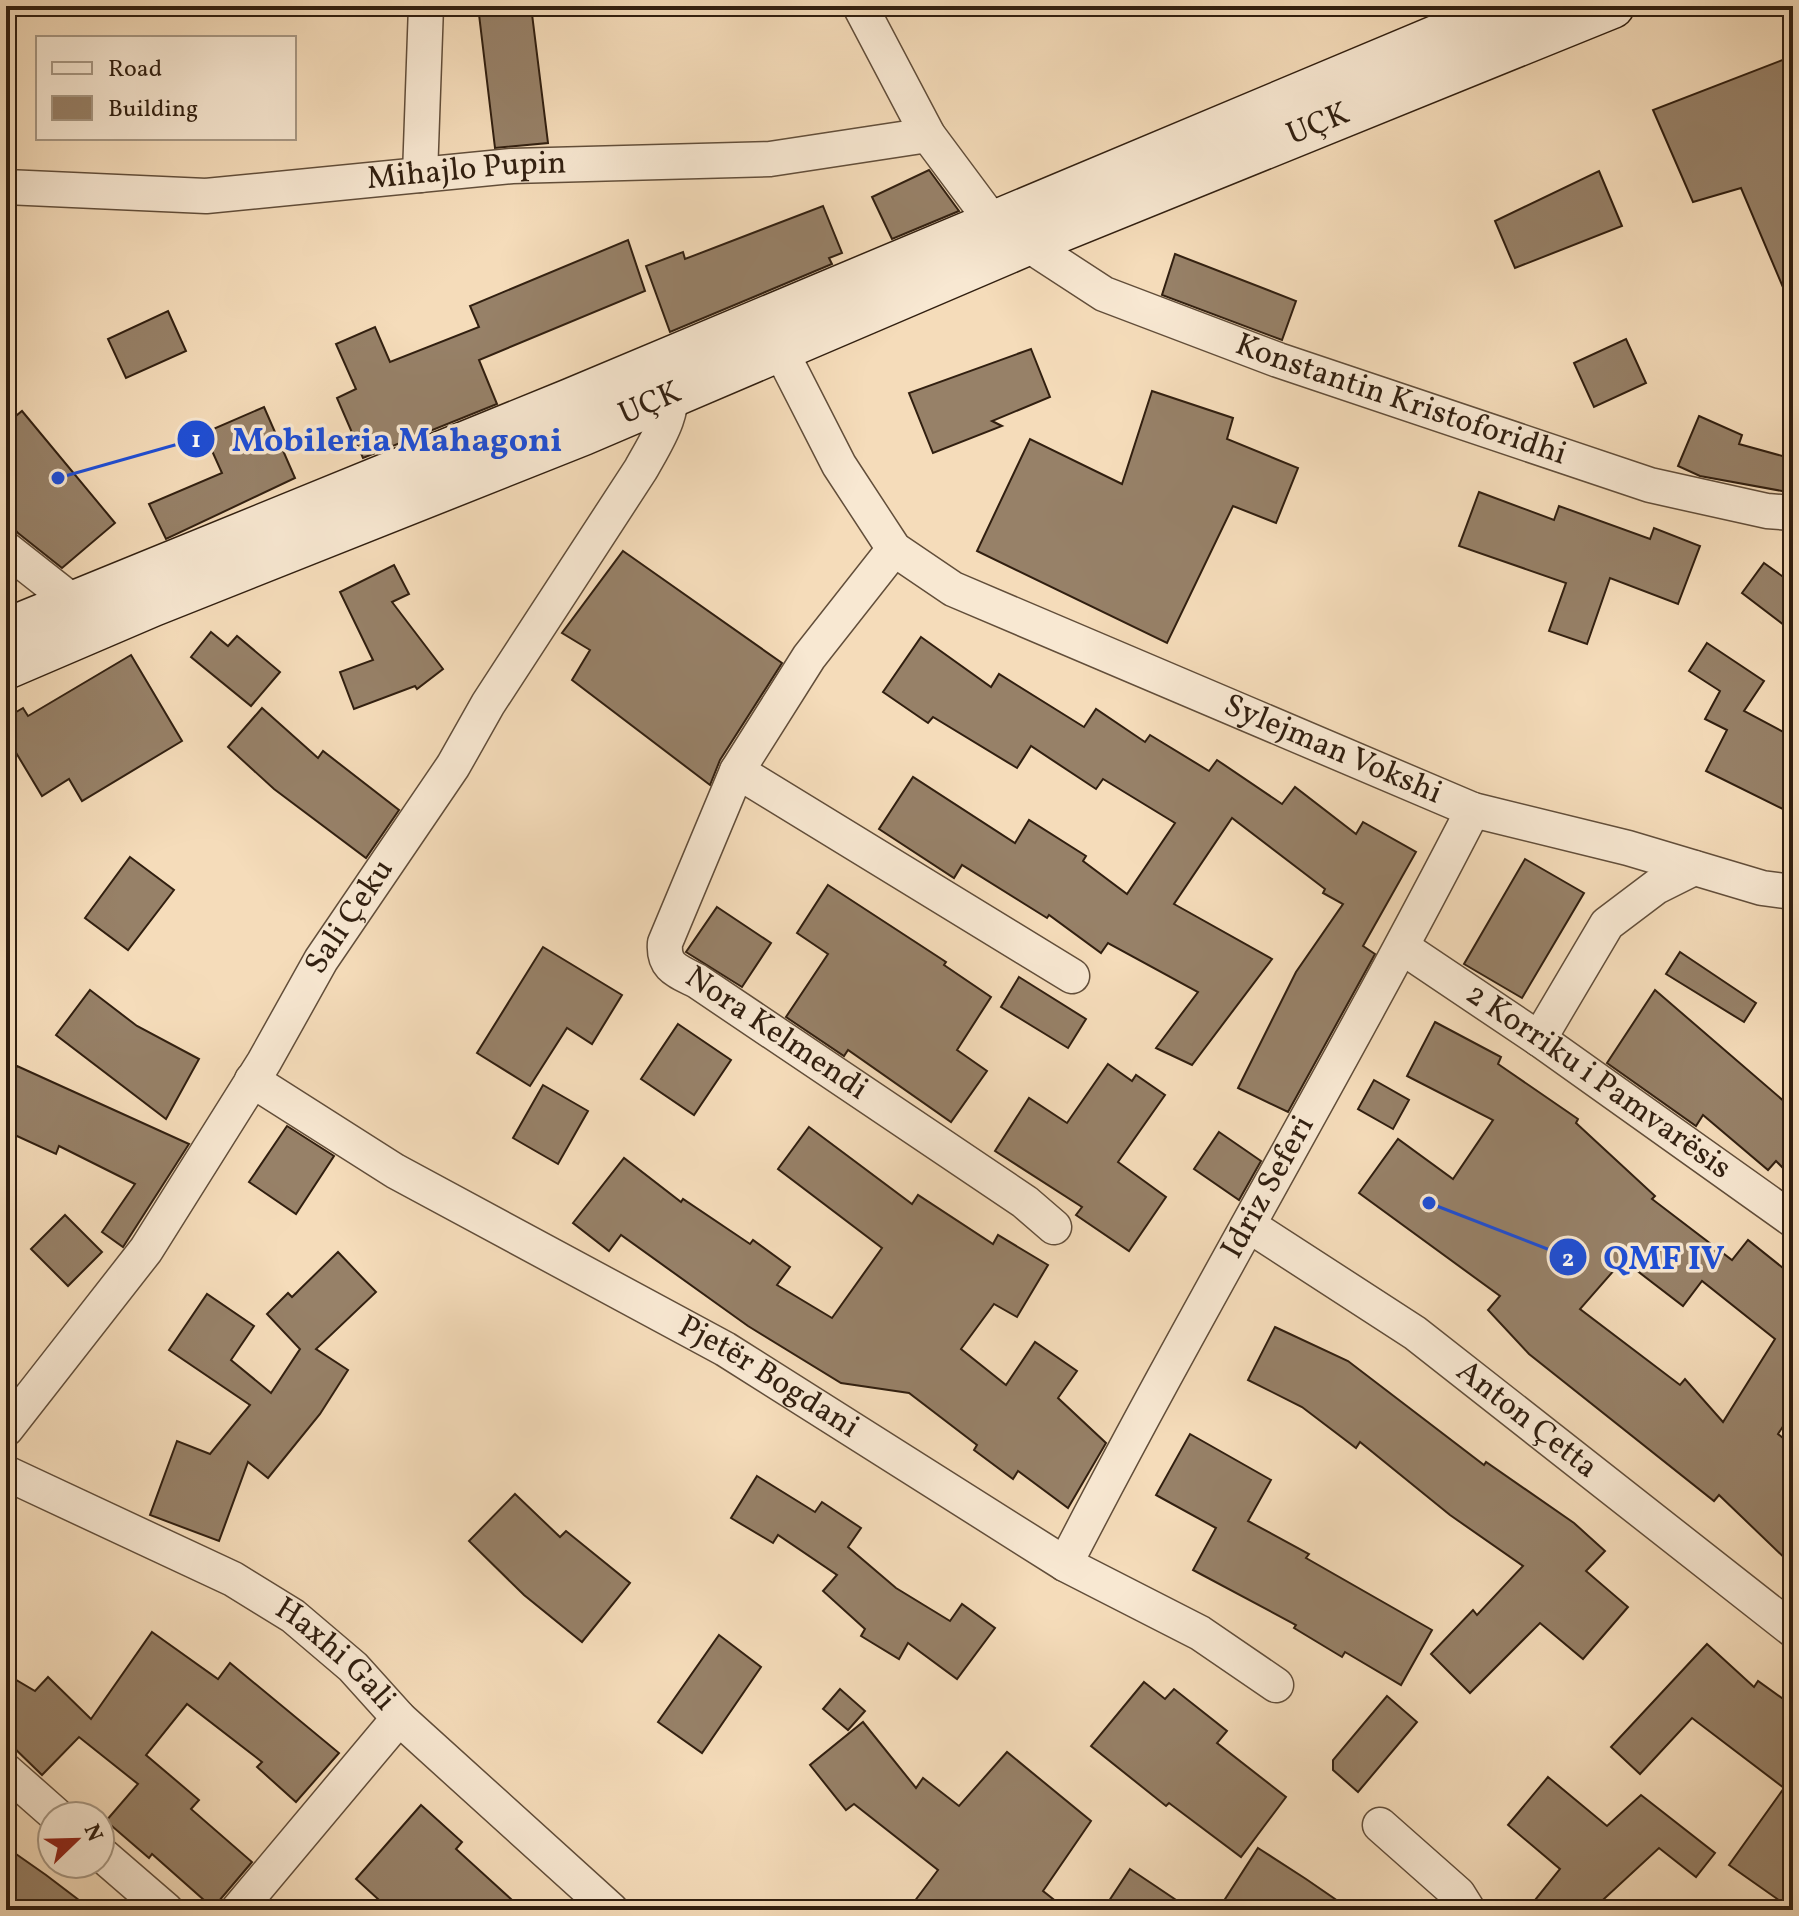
<svg xmlns="http://www.w3.org/2000/svg" width="1799" height="1916" font-family="Vollkorn,serif">
<style>
.building{fill:#978168;stroke:#311f10;stroke-width:2;fill-rule:evenodd}
.lines{fill:none;stroke-linecap:round;stroke-linejoin:round}
.minor-casing{stroke:#624e3a;stroke-width:37}
.secondary-casing{stroke:#311f10;stroke-width:47}
.minor{stroke:#f8e8d2;stroke-width:34}
.secondary{stroke:#f8e8d2;stroke-width:44}
.labels{text-anchor:middle;dominant-baseline:central;stroke-width:7;stroke-linejoin:round;paint-order:stroke}
.street-label{font-size:32px;fill:#311f10;stroke:#f8e8d2}
.leader{fill:none;stroke:#1d4ed8;stroke-width:3}
.callout-dot{fill:#1d4ed8;stroke:#f8e8d2;stroke-width:3}
.mark-label{font-size:24px;text-anchor:middle;font-weight:bold;fill:#fff}
.callout-label{font-size:34px;text-anchor:middle;font-weight:bold;fill:#1d4ed8;stroke:#f8e8d2;stroke-width:7;stroke-linejoin:round;paint-order:stroke}
</style>
<rect width="100%" height="100%" fill="#f5dcba"/>
<filter id="stains"><feTurbulence type="fractalNoise" baseFrequency=".0025" numOctaves="4"/><feColorMatrix values="0 0 0 0 .2 0 0 0 0 .09 0 0 0 0 .02 0 0 0 .5 -.17"/></filter>
<radialGradient id="worn" r=".72"><stop offset=".6" stop-color="#630" stop-opacity="0"/><stop offset="1" stop-color="#630" stop-opacity=".3"/></radialGradient>
<g class="building">
<path d="M478,6H531L548,143L495,148Z"/>
<path d="M1793,56V311L1741,188L1693,202L1653,110Z"/>
<path d="M929,170L959,211L892,239L872,197Z"/>
<path d="M1599,171L1622,226L1515,268L1495,221Z"/>
<path d="M823,206L842,253L829,258L832,264L670,332L646,266L683,252L685,259Z"/>
<path d="M628,240L645,291L479,360L497,404L363,458L337,398L356,389L336,344L375,327L390,362L479,327L470,306Z"/>
<path d="M1175,254L1296,301L1282,340L1162,295Z"/>
<path d="M168,311L186,351L126,378L108,339Z"/>
<path d="M1626,339L1646,383L1594,407L1574,363Z"/>
<path d="M1031,349L1050,397L992,421L1002,426L933,453L909,393Z"/>
<path d="M1152,391L1233,418L1227,439L1298,468L1276,523L1233,506L1167,643L977,551L1030,439L1122,484Z"/>
<path d="M264,407L295,478L166,539L149,504L222,473L204,433Z"/>
<path d="M22,411L115,523L62,568L18,533L6,518V424Z"/>
<path d="M1699,416L1742,435L1739,444L1793,459V493L1700,476L1678,466Z"/>
<path d="M1479,492L1554,520L1559,506L1650,539L1654,528L1700,546L1678,604L1610,578L1587,644L1549,631L1566,583L1459,546Z"/>
<path d="M623,551L782,663L720,760L710,785L572,680L590,650L562,633Z"/>
<path d="M1764,563L1793,584V632L1742,593Z"/>
<path d="M394,565L409,594L392,602L443,669L417,689L415,686L354,709L340,672L373,660L340,592Z"/>
<path d="M211,632L228,646L237,636L280,672L251,706L191,657Z"/>
<path d="M921,637L991,687L999,674L1084,727L1096,709L1145,742L1150,735L1209,771L1217,760L1282,804L1295,787L1356,834L1363,822L1416,852L1363,946L1375,954L1288,1112L1238,1088L1296,972L1343,904L1323,893L1325,889L1232,818L1174,904L1272,959L1192,1065L1156,1048L1198,992L1108,943L1101,953L1049,915L1047,918L962,865L954,878L879,829L913,777L1015,843L1029,820L1086,856L1083,861L1127,894L1175,823L1103,779L1096,789L1031,746L1017,768L933,717L928,723L883,692Z"/>
<path d="M1707,643L1764,681L1744,711L1793,737V814L1706,771L1727,730L1705,719L1720,691L1689,671Z"/>
<path d="M131,655L182,741L82,801L69,779L42,796L6,736V718L23,708L28,716Z"/>
<path d="M262,708L318,758L323,751L399,810L366,858L274,789L228,747Z"/>
<path d="M130,857L174,890L128,950L85,918Z"/>
<path d="M1525,859L1584,893L1522,998L1464,964Z"/>
<path d="M828,885L946,962L944,965L991,997L957,1050L987,1071L951,1122L848,1050L844,1056L786,1017L828,954L797,933Z"/>
<path d="M717,907L771,943L742,987L686,952Z"/>
<path d="M543,947L622,995L592,1044L567,1028L530,1086L477,1053Z"/>
<path d="M1680,952L1756,1003L1744,1022L1666,974Z"/>
<path d="M1019,977L1086,1019L1068,1048L1001,1007Z"/>
<path d="M90,990L137,1026L199,1059L166,1119L56,1035Z"/>
<path d="M1655,990L1793,1109V1178L1776,1161L1768,1170L1703,1115L1696,1126L1607,1063Z"/>
<path d="M1435,1022L1501,1057L1498,1064L1578,1119L1576,1123L1655,1196L1652,1199L1732,1260L1748,1240L1793,1276V1411L1778,1434L1793,1446V1566L1719,1495L1714,1501L1529,1354L1488,1310L1500,1296L1359,1193L1398,1139L1453,1179L1493,1120L1407,1076ZM1623,1260L1683,1306L1702,1281L1775,1339L1723,1422L1685,1379L1680,1385L1580,1309Z"/>
<path d="M678,1024L731,1060L694,1115L641,1079Z"/>
<path d="M1108,1064L1132,1081L1136,1075L1165,1095L1118,1162L1166,1197L1129,1251L1076,1215L1082,1207L995,1151L1029,1098L1067,1123Z"/>
<path d="M17,1066L189,1144L123,1247L102,1232L135,1184L59,1146L56,1154L6,1131V1091Z"/>
<path d="M1374,1080L1409,1100L1393,1129L1358,1109Z"/>
<path d="M543,1085L588,1111L558,1164L513,1138Z"/>
<path d="M287,1126L334,1156L296,1214L249,1182Z"/>
<path d="M809,1127L912,1204L918,1195L993,1244L998,1235L1048,1265L1017,1317L994,1304L961,1349L1006,1385L1035,1342L1077,1371L1058,1398L1106,1443L1068,1508L1018,1471L1013,1479L974,1450L977,1445L909,1393L841,1383L748,1326L621,1235L609,1251L573,1223L624,1158L681,1202L683,1199L750,1244L753,1240L790,1267L777,1285L832,1318L882,1248L778,1169Z"/>
<path d="M1219,1132L1261,1161L1239,1200L1194,1169Z"/>
<path d="M65,1215L102,1252L68,1286L31,1249Z"/>
<path d="M338,1252L376,1292L316,1349L348,1370L320,1414L268,1478L248,1462L219,1541L150,1515L177,1441L210,1454L250,1405L169,1350L207,1294L254,1326L231,1360L271,1393L300,1349L267,1314L288,1293L292,1297Z"/>
<path d="M1275,1327L1348,1361L1484,1465L1486,1462L1574,1523L1605,1551L1586,1571L1628,1607L1583,1659L1540,1623L1470,1693L1431,1654L1473,1610L1477,1615L1523,1566L1450,1515L1360,1442L1356,1448L1302,1407L1248,1380Z"/>
<path d="M1190,1434L1271,1480L1248,1521L1309,1554L1306,1558L1432,1630L1401,1685L1345,1652L1342,1657L1294,1628L1296,1625L1193,1570L1216,1528L1156,1495Z"/>
<path d="M757,1476L815,1512L822,1502L861,1528L848,1547L896,1588L950,1621L962,1604L995,1628L957,1679L908,1643L899,1659L861,1636L865,1629L823,1591L837,1575L778,1535L773,1543L731,1518Z"/>
<path d="M515,1494L560,1537L566,1531L630,1583L582,1642L524,1595L469,1541Z"/>
<path d="M152,1632L218,1679L230,1663L339,1753L296,1802L257,1767L262,1762L187,1704L146,1755L199,1800L191,1809L252,1862L213,1908L152,1854L149,1858L106,1821L138,1784L79,1737L42,1775L6,1740V1674L35,1691L48,1677L91,1719Z"/>
<path d="M719,1635L761,1667L702,1753L658,1722Z"/>
<path d="M1707,1644L1754,1687L1758,1681L1793,1706V1910L1729,1865L1784,1788L1692,1718L1640,1774L1611,1747Z"/>
<path d="M1144,1682L1165,1699L1174,1689L1227,1731L1217,1743L1286,1797L1241,1857L1169,1803L1166,1806L1091,1746Z"/>
<path d="M840,1689L865,1711L848,1730L823,1709Z"/>
<path d="M1387,1696L1417,1722L1358,1792L1333,1770V1760Z"/>
<path d="M863,1722L916,1788L923,1778L959,1806L1007,1752L1091,1821L1043,1891L1067,1910H908L938,1870L854,1804L846,1810L810,1765Z"/>
<path d="M1548,1777L1607,1826L1641,1795L1715,1853L1696,1877L1659,1848L1592,1910H1527L1560,1869L1508,1825Z"/>
<path d="M421,1805L462,1842L456,1849L523,1910H390L356,1879Z"/>
<path d="M6,1847L46,1875L92,1910H6Z"/>
<path d="M1258,1848L1306,1879L1351,1910H1218Z"/>
<path d="M1130,1869L1191,1910H1103Z"/>
</g>
<g class="lines">
<defs>
<g id="minor">
<path id="s1" d="M860,6L928,135L992,221L1104,294L1278,360L1650,485L1767,511L1793,513"/>
<path d="M420,175L426,6"/>
<path id="s2" d="M6,187L206,196L512,166L770,159L928,135"/>
<path id="s3" d="M768,326L839,465L894,549L953,589L1473,810L1628,848L1762,888L1793,892"/>
<path d="M6,549L91,616"/>
<path d="M894,549L809,657L737,771L1072,976"/>
<path id="s4" d="M737,771L665,943C663,967 677,971 697,981L1025,1202L1054,1227"/>
<path id="s5" d="M1402,947L1539,1039L1793,1220"/>
<path d="M1539,1039L1607,924L1656,887L1694,868"/>
<path id="s6" d="M252,1080L395,1171L725,1349L1065,1564L1200,1633L1276,1685"/>
<path id="s7" d="M1250,1226L1415,1333L1793,1630"/>
<path id="s8" d="M6,1429L146,1250L264,1062L321,960L453,766L488,704L641,469C654,445 679,409 668,381"/>
<path id="s9" d="M6,1473L233,1579L293,1616L353,1667L399,1718L611,1910"/>
<path id="s10" d="M1065,1564C1196,1310 1342,1065 1473,810"/>
<path d="M6,1771L57,1816"/>
<path d="M1380,1825L1458,1894L1468,1910"/>
<path d="M100,1853L166,1910"/>
<path d="M238,1910L399,1718"/>
</g>
<g id="secondary">
<path d="M6,631L570,401L1512,6"/>
<path id="s11" d="M6,667L153,604L583,433L1025,244L1612,6"/>
</g>
</defs>
<use href="#minor" class="minor-casing"/>
<use href="#secondary" class="secondary-casing"/>
<use href="#minor" class="minor"/>
<use href="#secondary" class="secondary"/>
</g>
<g class="labels">
<g class="street-label">
<text stroke="none"><textPath href="#s11" startOffset="1420">UÇK</textPath></text>
<text stroke="none"><textPath href="#s2" startOffset="462">Mihajlo Pupin</textPath></text>
<text stroke="none"><textPath href="#s1" startOffset="702">Konstantin Kristoforidhi</textPath></text>
<text stroke="none"><textPath href="#s11" startOffset="696">UÇK</textPath></text>
<text stroke="none"><textPath href="#s3" startOffset="740">Sylejman Vokshi</textPath></text>
<text stroke="none"><textPath href="#s8" startOffset="618">Sali Çeku</textPath></text>
<text stroke="none"><textPath href="#s4" startOffset="336">Nora Kelmendi</textPath></text>
<text stroke="none"><textPath href="#s5" startOffset="238">2 Korriku i Pamvarësis</textPath></text>
<text stroke="none"><textPath href="#s10" startOffset="428">Idriz Seferi</textPath></text>
<text stroke="none"><textPath href="#s6" startOffset="596">Pjetër Bogdani</textPath></text>
<text stroke="none"><textPath href="#s7" startOffset="338">Anton Çetta</textPath></text>
<text stroke="none"><textPath href="#s9" startOffset="378">Haxhi Gali</textPath></text>
</g>
</g>
<path class="leader" d="M58 478L196 439M1429 1203L1568 1257"/>
<g class="callout-dot">
<circle cx="58" cy="478" r="8"/>
<circle cx="1429" cy="1203" r="8"/>
<circle cx="196" cy="439" r="20"/>
<circle cx="1568" cy="1257" r="20"/>
</g>
<g class="mark-label">
<text x="196" y="447">1</text>
<text x="1568" y="1266">2</text>
</g>
<g class="callout-label">
<text x="397" y="451">Mobileria Mahagoni</text>
<text x="1664" y="1269">QMF IV</text>
</g>
<rect width="1799" height="1916" fill="none" stroke="#f5dcba" stroke-width="32"/>
<rect x="8" y="8" width="1783" height="1900" fill="none" stroke="#311f10" stroke-width="4"/>
<rect x="16" y="16" width="1767" height="1884" fill="none" stroke="#311f10" stroke-width="2"/>
<rect x="36" y="36" width="260" height="104" fill="#f8e8d2" stroke="#a89884" stroke-width="2"/>
<rect x="52" y="62" width="40" height="12" fill="#f8e8d2" stroke="#a89884" stroke-width="2"/>
<text x="108" y="76" font-size="24" fill="#311f10">Road</text>
<rect x="52" y="96" width="40" height="24" fill="#978168" stroke="#a89884" stroke-width="2"/>
<text x="108" y="116" font-size="24" fill="#311f10">Building</text>
<g transform="translate(76 1840) rotate(67)"><circle r="38" fill="#f8e8d2" stroke="#a89884" stroke-width="2"/>
<path d="M0-6L14 30L0 20L-14 30Z" fill="#8f2418"/>
<text y="-12" font-size="22" font-weight="bold" text-anchor="middle" fill="#311f10">N</text>
</g>
<rect width="100%" height="100%" filter="url(#stains)"/>
<rect width="100%" height="100%" fill="url(#worn)"/>
</svg>
